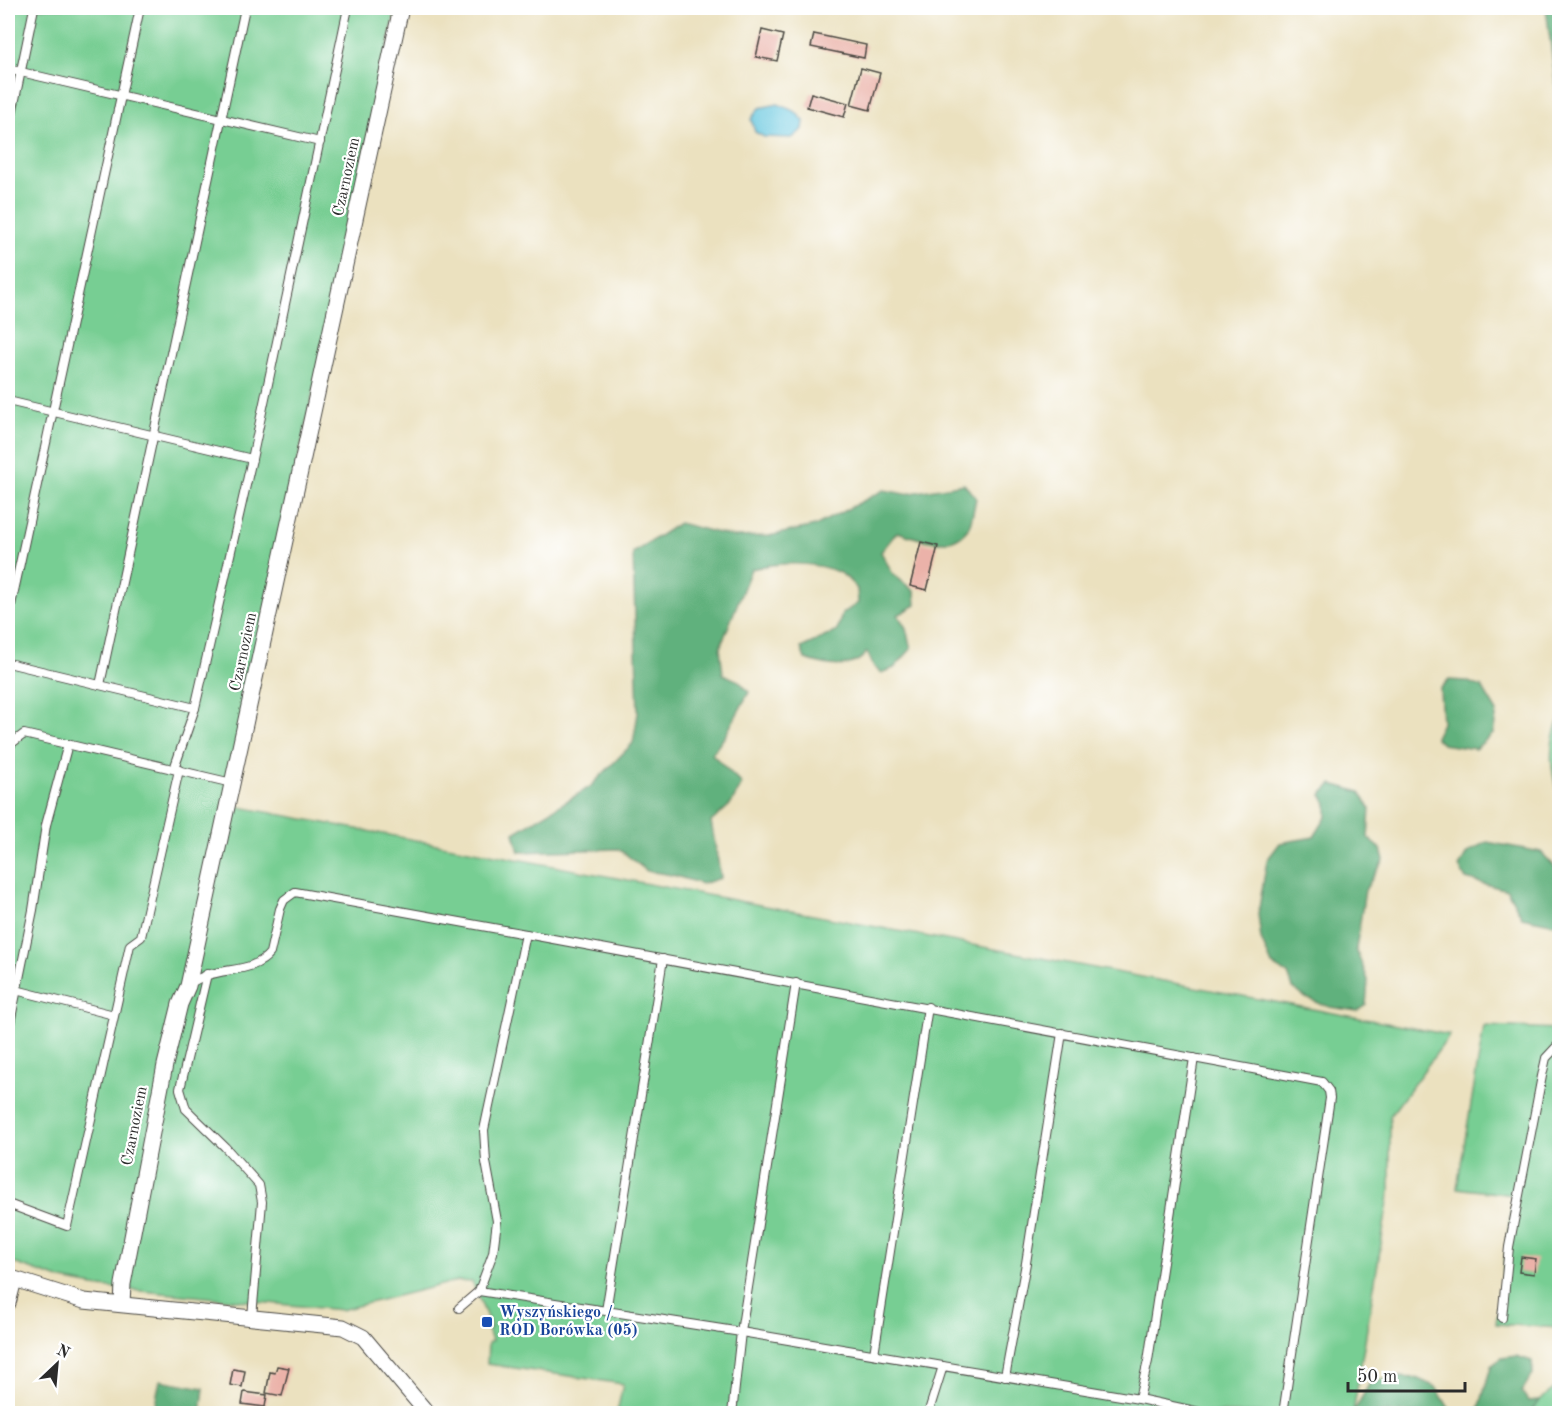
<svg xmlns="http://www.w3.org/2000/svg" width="1567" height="1421" font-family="'Old Standard TT',serif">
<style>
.green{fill:#77ce93;stroke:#517c5f;stroke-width:1.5}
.forest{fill:#61b17d;stroke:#466e54;stroke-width:1.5}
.water{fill:#60c5dd;stroke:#467884;stroke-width:1.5}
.building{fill:#ebb2a9}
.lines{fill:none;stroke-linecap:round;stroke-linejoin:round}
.lane-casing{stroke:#484641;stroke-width:10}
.street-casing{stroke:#484641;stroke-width:17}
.lane{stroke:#fff;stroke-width:8}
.street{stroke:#fff;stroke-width:15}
.transit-dot{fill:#1a4fb4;stroke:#fff;stroke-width:2}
.labels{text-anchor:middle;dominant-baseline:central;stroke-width:4.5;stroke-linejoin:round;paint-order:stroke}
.street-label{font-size:16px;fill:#2b2b2b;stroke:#fff}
.transit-label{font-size:16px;font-weight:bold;fill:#164399;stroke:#fff;text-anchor:start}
</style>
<rect width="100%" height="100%" fill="#fff"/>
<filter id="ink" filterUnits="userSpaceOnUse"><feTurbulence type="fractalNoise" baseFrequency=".0167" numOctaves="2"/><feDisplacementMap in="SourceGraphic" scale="12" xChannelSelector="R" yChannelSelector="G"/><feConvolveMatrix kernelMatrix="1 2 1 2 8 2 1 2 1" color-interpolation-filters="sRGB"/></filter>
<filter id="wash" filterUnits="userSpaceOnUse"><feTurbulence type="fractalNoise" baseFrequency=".008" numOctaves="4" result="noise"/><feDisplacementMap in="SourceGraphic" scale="24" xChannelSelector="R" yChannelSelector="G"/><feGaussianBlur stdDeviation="1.35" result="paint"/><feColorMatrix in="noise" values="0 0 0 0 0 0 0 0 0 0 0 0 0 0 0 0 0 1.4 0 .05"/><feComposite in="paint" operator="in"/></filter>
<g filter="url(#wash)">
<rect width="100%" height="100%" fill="#ebe1bf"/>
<g class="green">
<path d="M8,8H396L224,804L1450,1035L1390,1116V1190L1353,1413H617L623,1384L487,1364L488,1343L492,1341L488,1330L491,1327L472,1282L457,1281L341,1310L99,1287L62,1280L8,1261Z"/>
<path d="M1559,720V798C1551,772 1547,746 1559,720Z"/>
<path d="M1484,1026L1559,1029V1328L1496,1324L1513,1195L1457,1188Z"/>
<path d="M1559,1385V1413L1531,1414L1540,1400Z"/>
</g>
<g class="forest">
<path d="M1546,8H1559V105L1558,103Z"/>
<path d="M964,484L976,498C974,507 972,523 967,530C949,552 918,538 897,532L881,552L893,574L915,592L916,605L898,615L906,628L911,649L894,668L881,673L874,667L867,652C852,672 827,666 805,659L801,648L837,631L842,614L858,603L857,589C852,583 846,576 840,573C815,561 777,562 751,569L720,648L723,674L739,681L749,692L725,736L712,754L742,784L731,804L711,822L721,878L702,884L672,875L647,871L619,849L519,852L514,833L590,787L633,743L638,713L633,553L679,523L734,537L769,536L815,526L884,490L905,494Z"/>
<path d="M1448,680L1466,681L1482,687L1497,712L1493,734L1475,749L1442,744L1435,737L1442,723L1440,689Z"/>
<path d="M1332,784L1360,792L1370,808L1368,838L1381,849L1384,860L1365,890L1356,949L1368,980L1366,1005L1357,1011L1329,1007L1306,998L1293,988L1288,974L1272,965L1261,939L1258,914L1267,860L1280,843L1314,837L1327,816V803L1321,795Z"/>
<path d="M1487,842L1541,852L1559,871V918L1555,924L1522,917L1507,890L1466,879L1459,867L1467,853Z"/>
<path d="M1516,1356L1532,1361L1533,1374L1522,1392L1528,1401L1540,1400L1531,1413H1478L1491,1366L1502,1358Z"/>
<path d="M1396,1377L1416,1378L1436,1387L1452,1413H1353L1371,1381Z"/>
<path d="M160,1380L204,1388L201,1413H153Z"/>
</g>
<path class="water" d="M778,104L796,112L804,121L803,129L792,138L764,137L755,132L751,119L759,108Z"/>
<g id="blocks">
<g class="building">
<path d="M762,30L783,35L777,61L756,57Z"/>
<path d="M814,34L866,45L864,58L811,47Z"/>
<path d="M861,68L880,73L870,110L851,105Z"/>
<path d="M811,93L848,103L844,117L807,107Z"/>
<path d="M921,542L938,546L927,590L910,586Z"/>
<path d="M1521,1257L1536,1259L1534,1274L1519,1272Z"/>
<path d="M277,1366L289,1368L282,1396L266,1393L270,1372L275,1373Z"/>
<path d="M233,1369L245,1371L242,1387L230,1385Z"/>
<path d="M244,1392L267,1395L265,1407L242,1404Z"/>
</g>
</g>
</g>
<g filter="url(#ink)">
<use href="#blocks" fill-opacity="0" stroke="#484641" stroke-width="1.5"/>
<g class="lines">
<defs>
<g id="lane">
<path d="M8,69L320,142"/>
<path d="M8,133L34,8"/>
<path d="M8,401L252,459"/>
<path d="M8,619L140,8"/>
<path d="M8,663L195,708"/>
<path d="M100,685L245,8"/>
<path d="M8,746L24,734L232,783"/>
<path d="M174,769L195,708L252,459L348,8"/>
<path d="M207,974L180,1089L186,1109L225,1147L259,1185L262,1202L252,1317"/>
<path d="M190,984C213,965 252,976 270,953L280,909L284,900L295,892L526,934"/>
<path d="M8,988L114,1015"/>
<path d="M8,1033L33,910L46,825L68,744"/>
<path d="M8,1204L67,1226L130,945L141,937L179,770"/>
<path d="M479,1291L741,1332L1139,1399L1209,1414"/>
<path d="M459,1308L479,1291L493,1253L497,1221L486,1162L484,1130L526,934L1322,1082L1329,1091L1330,1098L1283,1414"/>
<path d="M606,1311L663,959"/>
<path d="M1502,1318L1509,1247L1542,1076L1546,1058L1560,1043"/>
<path d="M874,1354L928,1007"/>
<path d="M1005,1377L1026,1263L1062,1033"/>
<path d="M1139,1399L1148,1361L1194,1058"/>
<path d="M732,1414L741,1332L796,983"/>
<path d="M928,1414L943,1366"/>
</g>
<g id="street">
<path d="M8,1277L84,1301L343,1327L363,1337L428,1414"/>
<path d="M8,1303L14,1280"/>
<path d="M122,1304L123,1284L165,1065L180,1004L188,986L401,8"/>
</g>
</defs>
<use href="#lane" class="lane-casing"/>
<use href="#street" class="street-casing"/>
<use href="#lane" class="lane"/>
<use href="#street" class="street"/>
</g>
</g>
<rect class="transit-dot" x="481" y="1316" width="12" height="12" rx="3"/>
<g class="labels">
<g class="street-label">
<text transform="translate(347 177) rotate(-78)">Czarnoziem</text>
<text transform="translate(244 652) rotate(-78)">Czarnoziem</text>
<text transform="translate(135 1126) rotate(-79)">Czarnoziem</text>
</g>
<g class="transit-label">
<text x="499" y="1313">Wyszyńskiego /<tspan x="499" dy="18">ROD Borówka (05)</tspan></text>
</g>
</g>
<rect width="1567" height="1421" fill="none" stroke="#fff" stroke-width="30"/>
<g transform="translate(57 1364) rotate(26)" stroke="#ffffff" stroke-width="4.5" paint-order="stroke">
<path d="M0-4.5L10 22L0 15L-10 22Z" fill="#2b2b2b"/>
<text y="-9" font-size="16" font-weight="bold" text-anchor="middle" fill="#2b2b2b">N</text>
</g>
<path d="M1348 1382v9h117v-9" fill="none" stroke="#2b2b2b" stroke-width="3"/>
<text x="1357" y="1382" font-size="18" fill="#2b2b2b" stroke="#ffffff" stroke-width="4.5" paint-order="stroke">50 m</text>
</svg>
